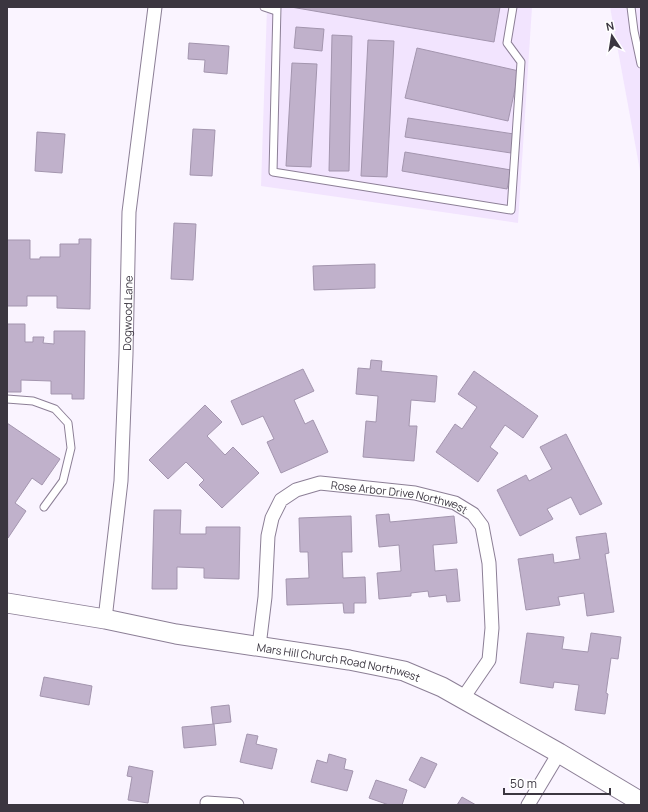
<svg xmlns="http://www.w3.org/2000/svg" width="648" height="812" font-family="Manrope,sans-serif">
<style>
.built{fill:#f2e4fe}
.building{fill:#c0b1cb;stroke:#a395ae}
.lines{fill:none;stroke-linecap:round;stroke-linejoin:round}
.lane-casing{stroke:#8c7f96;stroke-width:9}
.street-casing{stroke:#8c7f96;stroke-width:15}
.secondary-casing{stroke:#8c7f96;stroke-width:21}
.lane{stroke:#fff;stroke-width:7}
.street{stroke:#fff;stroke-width:13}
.secondary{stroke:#fff;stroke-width:19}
.labels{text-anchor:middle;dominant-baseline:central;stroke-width:4;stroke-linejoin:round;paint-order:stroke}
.street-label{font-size:11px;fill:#3b3640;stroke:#fff}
</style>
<rect width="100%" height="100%" fill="#faf4ff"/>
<g class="built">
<path d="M267,7H532L518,223L261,186Z"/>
<path d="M610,7H641V176Z"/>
</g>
<g class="building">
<path d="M291,7H500L494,42Z"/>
<path d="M296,27L324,29L322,51L294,48Z"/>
<path d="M332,35L352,36L349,171H329Z"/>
<path d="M368,40L394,41L387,177L361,176Z"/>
<path d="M189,43L229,46L227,74L204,72L205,60L188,59Z"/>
<path d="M417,48L519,71L508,121L405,98Z"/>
<path d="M292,63L317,64L311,167L286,166Z"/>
<path d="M408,118L514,134L511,153L405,137Z"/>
<path d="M193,129L215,130L212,176L190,175Z"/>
<path d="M37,132L65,134L62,173L35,171Z"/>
<path d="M405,152L511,170L507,189L402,171Z"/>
<path d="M174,223L196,224L193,280L171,279Z"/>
<path d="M79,239H91L90,309L57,308V296H27V306H7V240H30V259H40V257H60V244H79Z"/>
<path d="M375,264V288L314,290L313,266Z"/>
<path d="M7,324H25V342H33V337H44L43,343L54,344V331H85L84,399H72V394H51V381L21,380V392H7Z"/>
<path d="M371,360L382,361L381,371L437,376L435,402L411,400L409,426H417L414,461L363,457L366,421L376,422L378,396L356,394L358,368L370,369Z"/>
<path d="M303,369L314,391L294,400L305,424L313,420L328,452L281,473L267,442L274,439L263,416L242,425L231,401Z"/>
<path d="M474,371L538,416L523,438L505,425L490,447L498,453L478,482L436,452L455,424L462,429L477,407L458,394Z"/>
<path d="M205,405L222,422L207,436L225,455L233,447L259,473L222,508L199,485L204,480L186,462L168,479L149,460Z"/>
<path d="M7,423L60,459L42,485L32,478L15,503L26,511L8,538Z"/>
<path d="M566,434L602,504L580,515L571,497L547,509L553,519L520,536L497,490L526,475L529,481L552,469L540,447Z"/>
<path d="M154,510H181L180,534H206V527H240L239,579L204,578V568L177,567V589H152Z"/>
<path d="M389,514L390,522L454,516L457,543L433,545L435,571L457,569L460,601L447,602L446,595L429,597L428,591L411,593V596L379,599L377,573L401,571L399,545L379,547L376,515Z"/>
<path d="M351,516L352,552H342L343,578L365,577L366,603H354V613H344L343,603L287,605L286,579L309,578L308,552H300L299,518Z"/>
<path d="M606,533L609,553L605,554L614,612L587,616L584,593L558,597L560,605L526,610L518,559L553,554L554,563L580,559L576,537Z"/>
<path d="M527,633L564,637L562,649L588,652L591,633L621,637L618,659L611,658L606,693L608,694L605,714L575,710L579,685L554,682L553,688L520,683Z"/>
<path d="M44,677L92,686L89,705L40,696Z"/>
<path d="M229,705L231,722L213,724L211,707Z"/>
<path d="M214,724L216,745L184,748L182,727Z"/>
<path d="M247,734L258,736L256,744L277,749L272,769L240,762Z"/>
<path d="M329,754L346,759L344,769L353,771L347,791L311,782L317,760L327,763Z"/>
<path d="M421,757L437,764L425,788L409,780Z"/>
<path d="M129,766L153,771L148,803L128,800L132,777L127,776Z"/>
<path d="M376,780L407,790L402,805H389L369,798Z"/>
<path d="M462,797L476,805H457Z"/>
</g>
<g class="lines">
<defs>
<g id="lane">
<path d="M264,7L276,11"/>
<path d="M277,7L273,172L511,210L521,62L507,43L513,7"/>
<path d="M631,7L634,31L641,64"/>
<path d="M7,399L33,401L55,409L68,423L71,448L63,481L44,507"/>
</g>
<g id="street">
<path id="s1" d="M105,619L121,481L126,354L129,212L155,7"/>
<path id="s2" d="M259,646L265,597L268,536L272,518L281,500L296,490L320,483L415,493L455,503L473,514L482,526L489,563L492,628L489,660L463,698"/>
<path d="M207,803L237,805"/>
<path d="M528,805L559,753"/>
</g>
<g id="secondary">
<path id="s3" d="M7,603L105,619L176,634L349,660L404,671L442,687L559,753L641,802"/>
</g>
</defs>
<use href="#lane" class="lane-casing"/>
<use href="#street" class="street-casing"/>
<use href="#secondary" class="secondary-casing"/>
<use href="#lane" class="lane"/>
<use href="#street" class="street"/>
<use href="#secondary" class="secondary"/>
</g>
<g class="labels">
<g class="street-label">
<text stroke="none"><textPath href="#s1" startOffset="307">Dogwood Lane</textPath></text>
<text stroke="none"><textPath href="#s2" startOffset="273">Rose Arbor Drive Northwest</textPath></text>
<text stroke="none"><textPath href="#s3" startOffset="337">Mars Hill Church Road Northwest</textPath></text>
</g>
</g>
<rect width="648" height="812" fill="none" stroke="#3b3640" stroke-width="16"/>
<g transform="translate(612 36) rotate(348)" stroke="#ffffff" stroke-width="3" paint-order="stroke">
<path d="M0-3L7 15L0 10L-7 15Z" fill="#3b3640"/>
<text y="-6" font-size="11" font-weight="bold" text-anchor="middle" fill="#3b3640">N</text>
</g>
<path d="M504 788v6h106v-6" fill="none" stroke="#3b3640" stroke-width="2"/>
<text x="510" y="788" font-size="12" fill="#3b3640" stroke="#ffffff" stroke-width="3" paint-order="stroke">50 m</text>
</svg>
